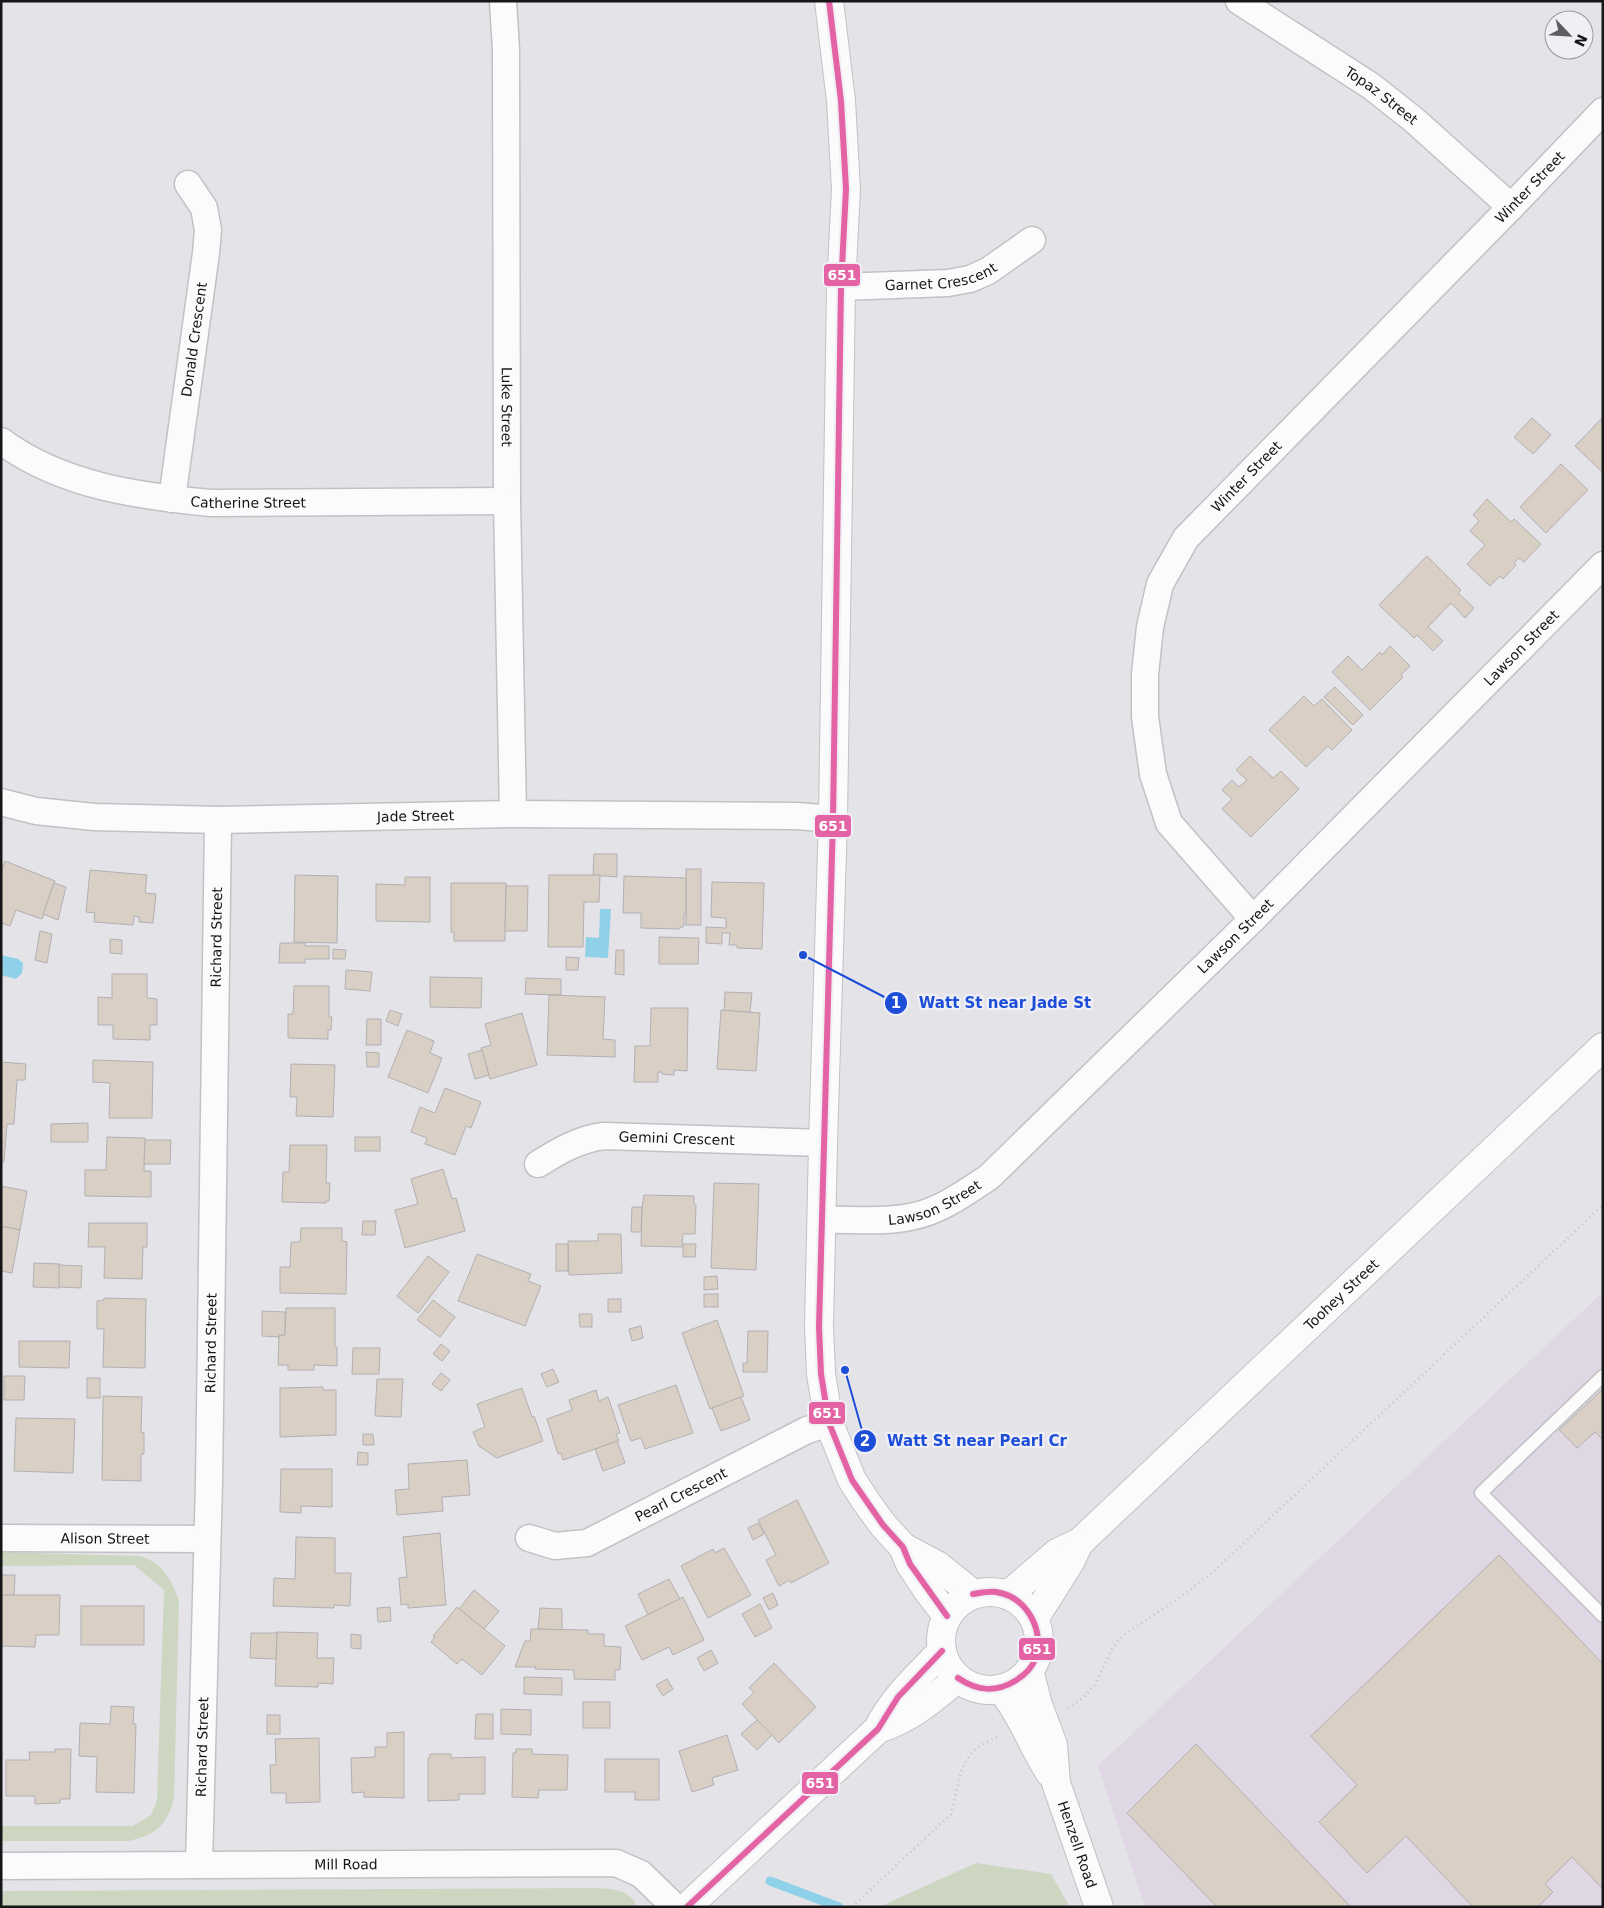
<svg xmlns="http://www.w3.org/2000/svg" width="1604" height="1908" font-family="'DejaVu Sans',sans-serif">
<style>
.industrial{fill:#dfd7e3}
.green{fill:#ccd6c1}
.water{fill:#8fd1e8}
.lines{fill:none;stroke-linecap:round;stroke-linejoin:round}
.stream{stroke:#8fd1e8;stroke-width:9}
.building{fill:#dacfc5;stroke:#b1b0b2}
.lane-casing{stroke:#c2c1c5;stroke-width:15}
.street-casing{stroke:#c2c1c5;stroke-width:29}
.secondary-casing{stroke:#c2c1c5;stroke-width:30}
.path{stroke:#c5c5c6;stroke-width:3;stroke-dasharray:1 4;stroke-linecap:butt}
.lane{stroke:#fbfbfc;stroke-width:12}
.street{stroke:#fbfbfc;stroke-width:26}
.secondary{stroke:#fbfbfc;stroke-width:28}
.bus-1-casing{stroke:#f0eff6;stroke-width:10}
.bus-1{stroke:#e463a4;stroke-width:6}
.labels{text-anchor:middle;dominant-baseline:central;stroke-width:4.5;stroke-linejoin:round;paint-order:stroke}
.street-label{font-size:14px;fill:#161618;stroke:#f0eff6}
.leader{fill:none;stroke:#1d4ed8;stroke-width:2}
.callout-dot{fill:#1d4ed8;stroke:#f0eff6;stroke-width:2}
.mark-label{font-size:15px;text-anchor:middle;font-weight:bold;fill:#fff}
.callout-label{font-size:15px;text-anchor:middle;font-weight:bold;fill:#1d4ed8;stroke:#f0eff6;stroke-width:4.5;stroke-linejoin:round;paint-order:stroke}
.line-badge{stroke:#f0eff6;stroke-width:2}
.badge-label{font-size:14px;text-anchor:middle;font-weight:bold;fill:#fff}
</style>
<rect width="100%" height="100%" fill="#e4e3e8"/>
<path class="industrial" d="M1603,1292V1907H1145L1098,1766Z"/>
<g class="green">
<path d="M1,1552L139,1556C162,1562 172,1580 179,1601L174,1798C168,1825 155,1835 129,1841H1V1826H133L151,1815L157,1800L164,1590L134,1565L1,1566Z"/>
<path d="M976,1863L1051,1874L1070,1907H879Z"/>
<path d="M597,1888C614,1889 630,1890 637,1907H1V1891Z"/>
</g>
<g class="water">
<path d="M600,909H611L608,958L585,957L586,937L599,938Z"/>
<path d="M1,955L18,959L23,963L22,973L16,979L1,975Z"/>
</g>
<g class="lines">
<path class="stream" d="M770,1881L839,1907"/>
</g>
<g class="building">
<path d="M1603,417V473L1575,446Z"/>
<path d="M1532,418L1551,435L1533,454L1514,437Z"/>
<path d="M1561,464L1588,490L1546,533L1520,507Z"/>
<path d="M1487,499L1511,522L1514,519L1541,544L1524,562L1519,558L1514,563L1516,565L1503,579L1500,576L1490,586L1467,564L1485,545L1470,531L1479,521L1473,515Z"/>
<path d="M1427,556L1461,590L1458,593L1474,608L1465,618L1451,603L1428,627L1443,641L1433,651L1417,635L1414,638L1379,605Z"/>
<path d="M1390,646L1410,666L1401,675L1403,677L1370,710L1332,672L1348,656L1362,670L1380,652L1382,655Z"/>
<path d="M1335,687L1363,715L1353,725L1324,697Z"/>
<path d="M1304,696L1314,706L1322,699L1352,730L1332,750L1328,746L1306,767L1269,730Z"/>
<path d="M1250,756L1273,778L1281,771L1299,789L1251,837L1222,809L1232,799L1222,790L1232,780L1239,787L1247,780L1236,770Z"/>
<path d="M594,854H617V877L593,875Z"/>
<path d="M5,861L55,881L42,919L16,910L10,926L1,923V872Z"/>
<rect x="686" y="869" width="15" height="56"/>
<path d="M90,870L147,875L145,893L156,894L153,923L139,922V917L134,916L133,925L94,922L95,913L86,912Z"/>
<path d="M295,875L338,876L337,943L294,942Z"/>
<path d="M549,875H600L599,902H584L583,947H548Z"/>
<path d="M624,876L686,878V914H684V926L678,929L641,928V913H623Z"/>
<path d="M405,877H430V922L376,921V884L405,885Z"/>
<path d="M712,882L764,883L762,949L737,948V945H729L730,933H722V944L706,943V927L726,928V918L711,917Z"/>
<path d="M54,883L66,887L58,920L43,914Z"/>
<path d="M451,883H506L505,941H454V932H451Z"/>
<path d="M506,886H528L527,931H505Z"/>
<path d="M40,931L52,934L47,963L35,960Z"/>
<path d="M659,937L699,938L698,964H659Z"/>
<path d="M110,939L122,940V954L110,953Z"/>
<path d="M280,943H305V946H329V959H305V963H279Z"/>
<path d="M333,949L346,950L345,959H333Z"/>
<path d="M616,950H624V975L615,974Z"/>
<path d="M566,957L579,958L578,970H566Z"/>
<path d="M346,970L372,972L370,991L345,989Z"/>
<path d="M112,974H147V998L157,999V1025H150V1040L113,1039V1025H98V997L112,998Z"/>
<path d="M430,977L482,978L481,1008L430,1007Z"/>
<path d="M526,978L561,979V995L525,994Z"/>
<path d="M294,986H329V1017H332L331,1030H328V1039L288,1038V1014H293Z"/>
<path d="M725,992L752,993L750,1012L724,1011Z"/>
<path d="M549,995L605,997L603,1039L615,1040V1057L547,1055Z"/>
<path d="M651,1008H688L687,1071L674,1070V1075L662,1074V1072H658V1082H634L635,1046H650Z"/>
<path d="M390,1010L402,1014L398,1026L386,1021Z"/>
<path d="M721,1010L760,1013L756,1071L717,1069Z"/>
<path d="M522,1013L537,1065L490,1079L481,1048L491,1045L485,1024Z"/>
<path d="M367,1019H381V1045H366Z"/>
<path d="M407,1030L434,1041L430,1053L442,1058L428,1093L388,1077Z"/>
<path d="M482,1050L489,1075L475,1079L468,1054Z"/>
<path d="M366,1052L379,1053V1067H367Z"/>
<path d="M93,1060L153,1062L152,1118H109L110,1083L93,1082Z"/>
<path d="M1,1062L26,1064L25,1080H17L14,1124H7L4,1162L1,1161Z"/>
<path d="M291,1064L335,1065L333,1117L296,1116L297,1097H290Z"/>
<path d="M445,1088L481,1102L471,1128L466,1126L455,1155L425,1144L427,1138L411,1132L420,1107L435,1113Z"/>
<path d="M88,1123V1142H51V1124Z"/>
<path d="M107,1137L145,1138L144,1171H151V1197L85,1196V1170H106Z"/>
<rect x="355" y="1137" width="25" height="14"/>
<path d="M145,1140H171L170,1164H144Z"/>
<path d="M290,1145H327L326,1183H330L329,1201H326V1203L282,1202L283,1172H289Z"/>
<path d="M443,1169L452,1199L456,1198L465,1231L405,1248L395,1210L418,1204L411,1179Z"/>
<path d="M714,1183L759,1184L756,1270L711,1268Z"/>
<path d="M1,1186L27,1191L20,1230L1,1226Z"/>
<path d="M644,1195L694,1196V1204L696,1205L695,1234H683L682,1247L641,1246L642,1207Z"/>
<path d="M632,1207H642L641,1232H631Z"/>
<path d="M363,1221H376L375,1235H362Z"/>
<path d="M89,1223H147V1247H143L142,1279L104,1278L105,1247H88Z"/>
<path d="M1,1226L20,1230L12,1273L1,1271Z"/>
<path d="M301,1228H342V1241L347,1242L346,1294L280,1293V1267H290L291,1242H300Z"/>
<path d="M598,1234H621L622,1273L569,1275L568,1241H598Z"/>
<rect x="556" y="1244" width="12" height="27"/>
<path d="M683,1244H696L695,1257H683Z"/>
<path d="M477,1254L531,1274L528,1281L541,1286L525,1326L458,1301Z"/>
<path d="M428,1256L449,1272L418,1313L397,1296Z"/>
<path d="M34,1263L60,1264L59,1288L33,1287Z"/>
<path d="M59,1265L82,1266L81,1288L59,1287Z"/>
<path d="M717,1276L718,1289L704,1290V1277Z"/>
<rect x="704" y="1294" width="14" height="13"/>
<path d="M104,1298L146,1299L145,1368L103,1367L104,1329H97V1301L104,1300Z"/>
<rect x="608" y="1299" width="13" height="13"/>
<path d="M433,1300L455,1317L440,1337L417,1320Z"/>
<path d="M286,1308H335V1347H337V1366L314,1365V1370H288V1365H278L279,1335H285Z"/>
<path d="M262,1311L285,1312V1335H279V1337L262,1336Z"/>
<path d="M579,1314H592V1327H580Z"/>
<path d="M717,1320L744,1396L710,1409L682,1333Z"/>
<path d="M641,1326L643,1338L632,1341L629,1329Z"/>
<path d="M748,1331H768L767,1372H743V1363H747Z"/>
<path d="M19,1341H70L69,1368L19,1367Z"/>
<path d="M441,1344L450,1351L442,1361L433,1354Z"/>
<path d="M353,1348H380L379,1374H352Z"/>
<path d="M553,1369L559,1382L547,1387L541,1374Z"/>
<path d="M441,1373L450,1380L441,1391L432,1384Z"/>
<path d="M4,1376H25L24,1400H4Z"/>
<rect x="87" y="1378" width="13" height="20"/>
<path d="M377,1379H403L401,1417L375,1416Z"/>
<path d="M676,1385L693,1433L645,1449L641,1438L631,1441L618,1405Z"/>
<path d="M323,1387V1390H336V1435L280,1437V1388Z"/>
<path d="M522,1388L532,1417L534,1416L543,1441L497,1458L479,1446L473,1432L485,1427L477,1404Z"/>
<path d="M1603,1389V1440L1595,1432L1577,1448L1559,1430Z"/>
<path d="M596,1390L599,1401L608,1397L620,1433L616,1434L619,1441L563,1460L561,1453L558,1454L547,1419L572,1410L569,1400Z"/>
<path d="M103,1396L142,1397L141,1432L144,1433V1454H141V1481L102,1480Z"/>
<path d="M741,1397L750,1420L721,1431L712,1408Z"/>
<path d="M16,1418L75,1419L73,1473L14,1471Z"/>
<path d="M363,1434H373L374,1445H363Z"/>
<path d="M617,1441L625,1463L603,1471L595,1449Z"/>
<path d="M358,1452L368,1453V1465H357Z"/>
<path d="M467,1460L470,1495L442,1497L443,1511L397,1515L395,1490L409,1489L408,1464Z"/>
<path d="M281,1469H332V1507L301,1506V1513L280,1512Z"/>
<path d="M797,1500L829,1563L791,1583L790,1580L779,1586L766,1560L776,1555L758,1520Z"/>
<path d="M758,1523L764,1534L753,1540L748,1528Z"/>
<path d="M440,1533L446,1605L408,1608V1604L401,1605L399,1578L407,1577L403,1537Z"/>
<path d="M296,1537L335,1538V1573H351L350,1606L334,1605V1608L273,1606L274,1578L295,1579Z"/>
<path d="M724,1548L751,1595L708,1618L681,1566L713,1549L715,1553Z"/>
<path d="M1499,1555L1603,1664V1889L1572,1857L1545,1884L1553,1892L1538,1907H1473L1406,1836L1367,1873L1319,1822L1357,1785L1311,1736Z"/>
<path d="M1,1575H15L14,1595H1Z"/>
<path d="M669,1579L680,1599L648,1615L638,1594Z"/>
<path d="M474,1590L499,1611L484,1629L459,1609Z"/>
<path d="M773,1593L778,1605L769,1610L763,1598Z"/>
<path d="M1,1595H60L59,1635H36L35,1647L1,1646Z"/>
<path d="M683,1597L704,1640L673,1655L669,1647L642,1660L625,1626Z"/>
<path d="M760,1604L772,1628L755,1637L742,1614Z"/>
<rect x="81" y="1606" width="63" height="39"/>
<path d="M390,1607L391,1621L378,1622L377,1608Z"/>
<path d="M457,1607L505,1646L482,1675L462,1659L457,1664L431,1642L435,1637L433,1636Z"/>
<path d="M540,1608L562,1609V1630L538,1629Z"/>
<path d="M531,1629L588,1630V1634H604V1646L621,1647L620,1670H615V1680L574,1679V1670L535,1669L536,1667H515L525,1641H530Z"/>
<path d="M277,1632L318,1633L317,1658H334L333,1684L318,1683V1687L275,1686Z"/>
<path d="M251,1633H277L276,1659L250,1658Z"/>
<path d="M351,1634L361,1635V1649L351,1648Z"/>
<path d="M711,1650L718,1663L704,1671L697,1658Z"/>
<path d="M774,1663L816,1707L779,1743L742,1704L754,1692L749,1688Z"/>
<path d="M524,1677L562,1678V1695L524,1694Z"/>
<path d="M667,1679L673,1689L663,1696L656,1685Z"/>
<rect x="583" y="1702" width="27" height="26"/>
<path d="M111,1706L134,1707L133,1724H136L134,1793L96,1792L97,1757L79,1756L80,1723L110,1724Z"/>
<path d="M501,1709L531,1710V1735L501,1734Z"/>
<path d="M476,1714H493V1739H475Z"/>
<rect x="267" y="1715" width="13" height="19"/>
<path d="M757,1720L772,1735L757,1750L741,1734Z"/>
<path d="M404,1732V1798L364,1797V1792L352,1793L351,1758L375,1757V1747H387V1733Z"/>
<path d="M727,1735L738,1770L712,1778L714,1785L692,1792L679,1751Z"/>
<path d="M319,1738L320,1802L286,1803V1793H271L270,1765H276L275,1739Z"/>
<path d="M1196,1744L1351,1907H1217L1127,1813Z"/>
<path d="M55,1749H71L70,1799H60V1803L35,1804V1796H6V1760H30L29,1752H55Z"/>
<path d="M516,1749H532V1754L568,1755L567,1790H539L538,1798L512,1797L513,1753H516Z"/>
<path d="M430,1754H451V1758L485,1757V1794H459V1800L428,1801V1758H430Z"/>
<path d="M605,1759H659V1800H635V1792H605Z"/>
</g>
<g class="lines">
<defs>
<path id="lane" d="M1603,1376L1481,1493L1603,1616"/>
<g id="street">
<path id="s1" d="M503,1L506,50L507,501L513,814"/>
<path id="s2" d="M1239,1L1371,86L1414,120L1511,207"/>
<path id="s3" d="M841,287L948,283L970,279L988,271L1032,240"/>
<path id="s4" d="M1,441C62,486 138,496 211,503L507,501"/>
<path id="s5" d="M172,499L206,253L208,230L204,208L188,184"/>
<path id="s6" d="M1,802L36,811L94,817L218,820L513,814L797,816L833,819"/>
<path id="s7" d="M1253,919L1169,823L1153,774L1145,717V674L1150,627L1160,584L1186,538L1511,207L1603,111"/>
<path id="s8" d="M538,1164C559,1151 579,1139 604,1136L823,1143"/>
<path id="s9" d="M822,1220C850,1219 882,1223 910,1217C939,1212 965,1193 989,1177L1253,919L1603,565"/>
<path id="s10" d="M1,1538L207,1539"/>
<path id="s11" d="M529,1538L555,1546L587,1543L807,1430L829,1423"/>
<path id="s12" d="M199,1865L209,1482L218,820"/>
<path id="s13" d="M1,1866L616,1863L641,1874L675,1907"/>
</g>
<g id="secondary">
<path d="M829,1L841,101L846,189L841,287L833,819L823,1143L819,1327L821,1374L829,1423L852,1480L867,1503L883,1525L903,1547L910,1564L928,1591L947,1616"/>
<path d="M903,1547L937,1565L973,1594"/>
<circle cx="990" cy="1641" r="49"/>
<path id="s14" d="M1008,1595L1057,1553L1080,1542L1603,1047"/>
<path d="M1034,1619L1070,1562L1079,1543"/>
<path id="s15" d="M1029,1670L1038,1705L1053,1745L1056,1783L1099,1907"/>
<path d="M1001,1689C1022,1714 1032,1746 1050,1773"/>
<path d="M878,1729C910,1719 933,1699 958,1678"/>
<path d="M687,1907L878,1729C892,1699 919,1675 942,1651"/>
</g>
</defs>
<use href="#lane" class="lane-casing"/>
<use href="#street" class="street-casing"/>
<use href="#secondary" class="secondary-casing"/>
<g class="path">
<path d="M1068,1708L1082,1699L1095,1685L1113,1647L1124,1635L1176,1600L1212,1573L1603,1205"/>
<path d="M852,1907L951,1814L961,1772L966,1761L973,1751L983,1744L1000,1736"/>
</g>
<use href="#lane" class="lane"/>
<use href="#street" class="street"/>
<use href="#secondary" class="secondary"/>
<defs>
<g id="bus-1">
<path d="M829,1L841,101L846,189L841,287L833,819L819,1327L821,1374L829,1423L852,1480L883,1525L903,1547L910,1564L947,1616"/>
<path d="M958,1678C977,1691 995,1693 1015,1681C1023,1676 1032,1669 1035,1659C1045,1630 1027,1597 996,1592C989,1591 980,1593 973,1594"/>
<path d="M687,1907L878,1729L898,1697L942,1651"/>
</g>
</defs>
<use href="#bus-1" class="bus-1-casing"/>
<use href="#bus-1" class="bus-1"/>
</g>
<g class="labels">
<g class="street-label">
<text stroke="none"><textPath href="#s2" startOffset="171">Topaz Street</textPath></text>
<text stroke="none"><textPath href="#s7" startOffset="915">Winter Street</textPath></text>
<text stroke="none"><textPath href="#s3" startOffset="101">Garnet Crescent</textPath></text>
<text stroke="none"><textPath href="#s5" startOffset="161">Donald Crescent</textPath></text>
<text stroke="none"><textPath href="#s1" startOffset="406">Luke Street</textPath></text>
<text stroke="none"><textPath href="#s7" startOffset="510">Winter Street</textPath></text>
<text stroke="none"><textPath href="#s4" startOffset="259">Catherine Street</textPath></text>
<text stroke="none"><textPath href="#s9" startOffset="928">Lawson Street</textPath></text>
<text stroke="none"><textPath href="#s6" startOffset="416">Jade Street</textPath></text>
<text stroke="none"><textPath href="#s9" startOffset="522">Lawson Street</textPath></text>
<text stroke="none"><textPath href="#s12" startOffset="928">Richard Street</textPath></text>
<text stroke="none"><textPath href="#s8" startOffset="145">Gemini Crescent</textPath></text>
<text stroke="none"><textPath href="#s9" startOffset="116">Lawson Street</textPath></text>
<text stroke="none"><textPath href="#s14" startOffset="450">Toohey Street</textPath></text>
<text stroke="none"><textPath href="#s12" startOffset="522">Richard Street</textPath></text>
<text stroke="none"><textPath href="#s11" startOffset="165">Pearl Crescent</textPath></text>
<text stroke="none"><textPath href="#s10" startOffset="104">Alison Street</textPath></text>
<text stroke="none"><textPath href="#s12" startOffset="118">Richard Street</textPath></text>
<text stroke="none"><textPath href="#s15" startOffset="182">Henzell Road</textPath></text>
<text stroke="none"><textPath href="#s13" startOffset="345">Mill Road</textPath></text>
</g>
</g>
<path class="leader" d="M803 955L896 1003M845 1370L865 1441"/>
<g class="callout-dot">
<circle cx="803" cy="955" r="5"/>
<circle cx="845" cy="1370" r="5"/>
<circle cx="896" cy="1003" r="12"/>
<circle cx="865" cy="1441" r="12"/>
</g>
<g class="mark-label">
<text x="896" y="1008">1</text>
<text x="865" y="1446">2</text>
</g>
<g class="callout-label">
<text x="1005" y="1008">Watt St near Jade St</text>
<text x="977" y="1446">Watt St near Pearl Cr</text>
</g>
<g class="line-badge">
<rect x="823" y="263" width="38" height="24" rx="5" fill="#e463a4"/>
<rect x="814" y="814" width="38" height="24" rx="5" fill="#e463a4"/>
<rect x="808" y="1401" width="38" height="24" rx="5" fill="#e463a4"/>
<rect x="1018" y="1637" width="38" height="24" rx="5" fill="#e463a4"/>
<rect x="801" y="1771" width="38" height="24" rx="5" fill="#e463a4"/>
</g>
<g class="badge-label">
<text x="842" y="280">651</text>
<text x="833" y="831">651</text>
<text x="827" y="1418">651</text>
<text x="1037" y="1654">651</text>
<text x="820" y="1788">651</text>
</g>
<rect width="1604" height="1908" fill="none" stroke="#161618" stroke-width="5"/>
<g transform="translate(1569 35) rotate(115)"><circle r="24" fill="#f0eff6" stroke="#99989d"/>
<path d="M0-4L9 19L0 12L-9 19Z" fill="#5e5e61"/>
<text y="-8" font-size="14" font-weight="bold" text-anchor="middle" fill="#161618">N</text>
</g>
</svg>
